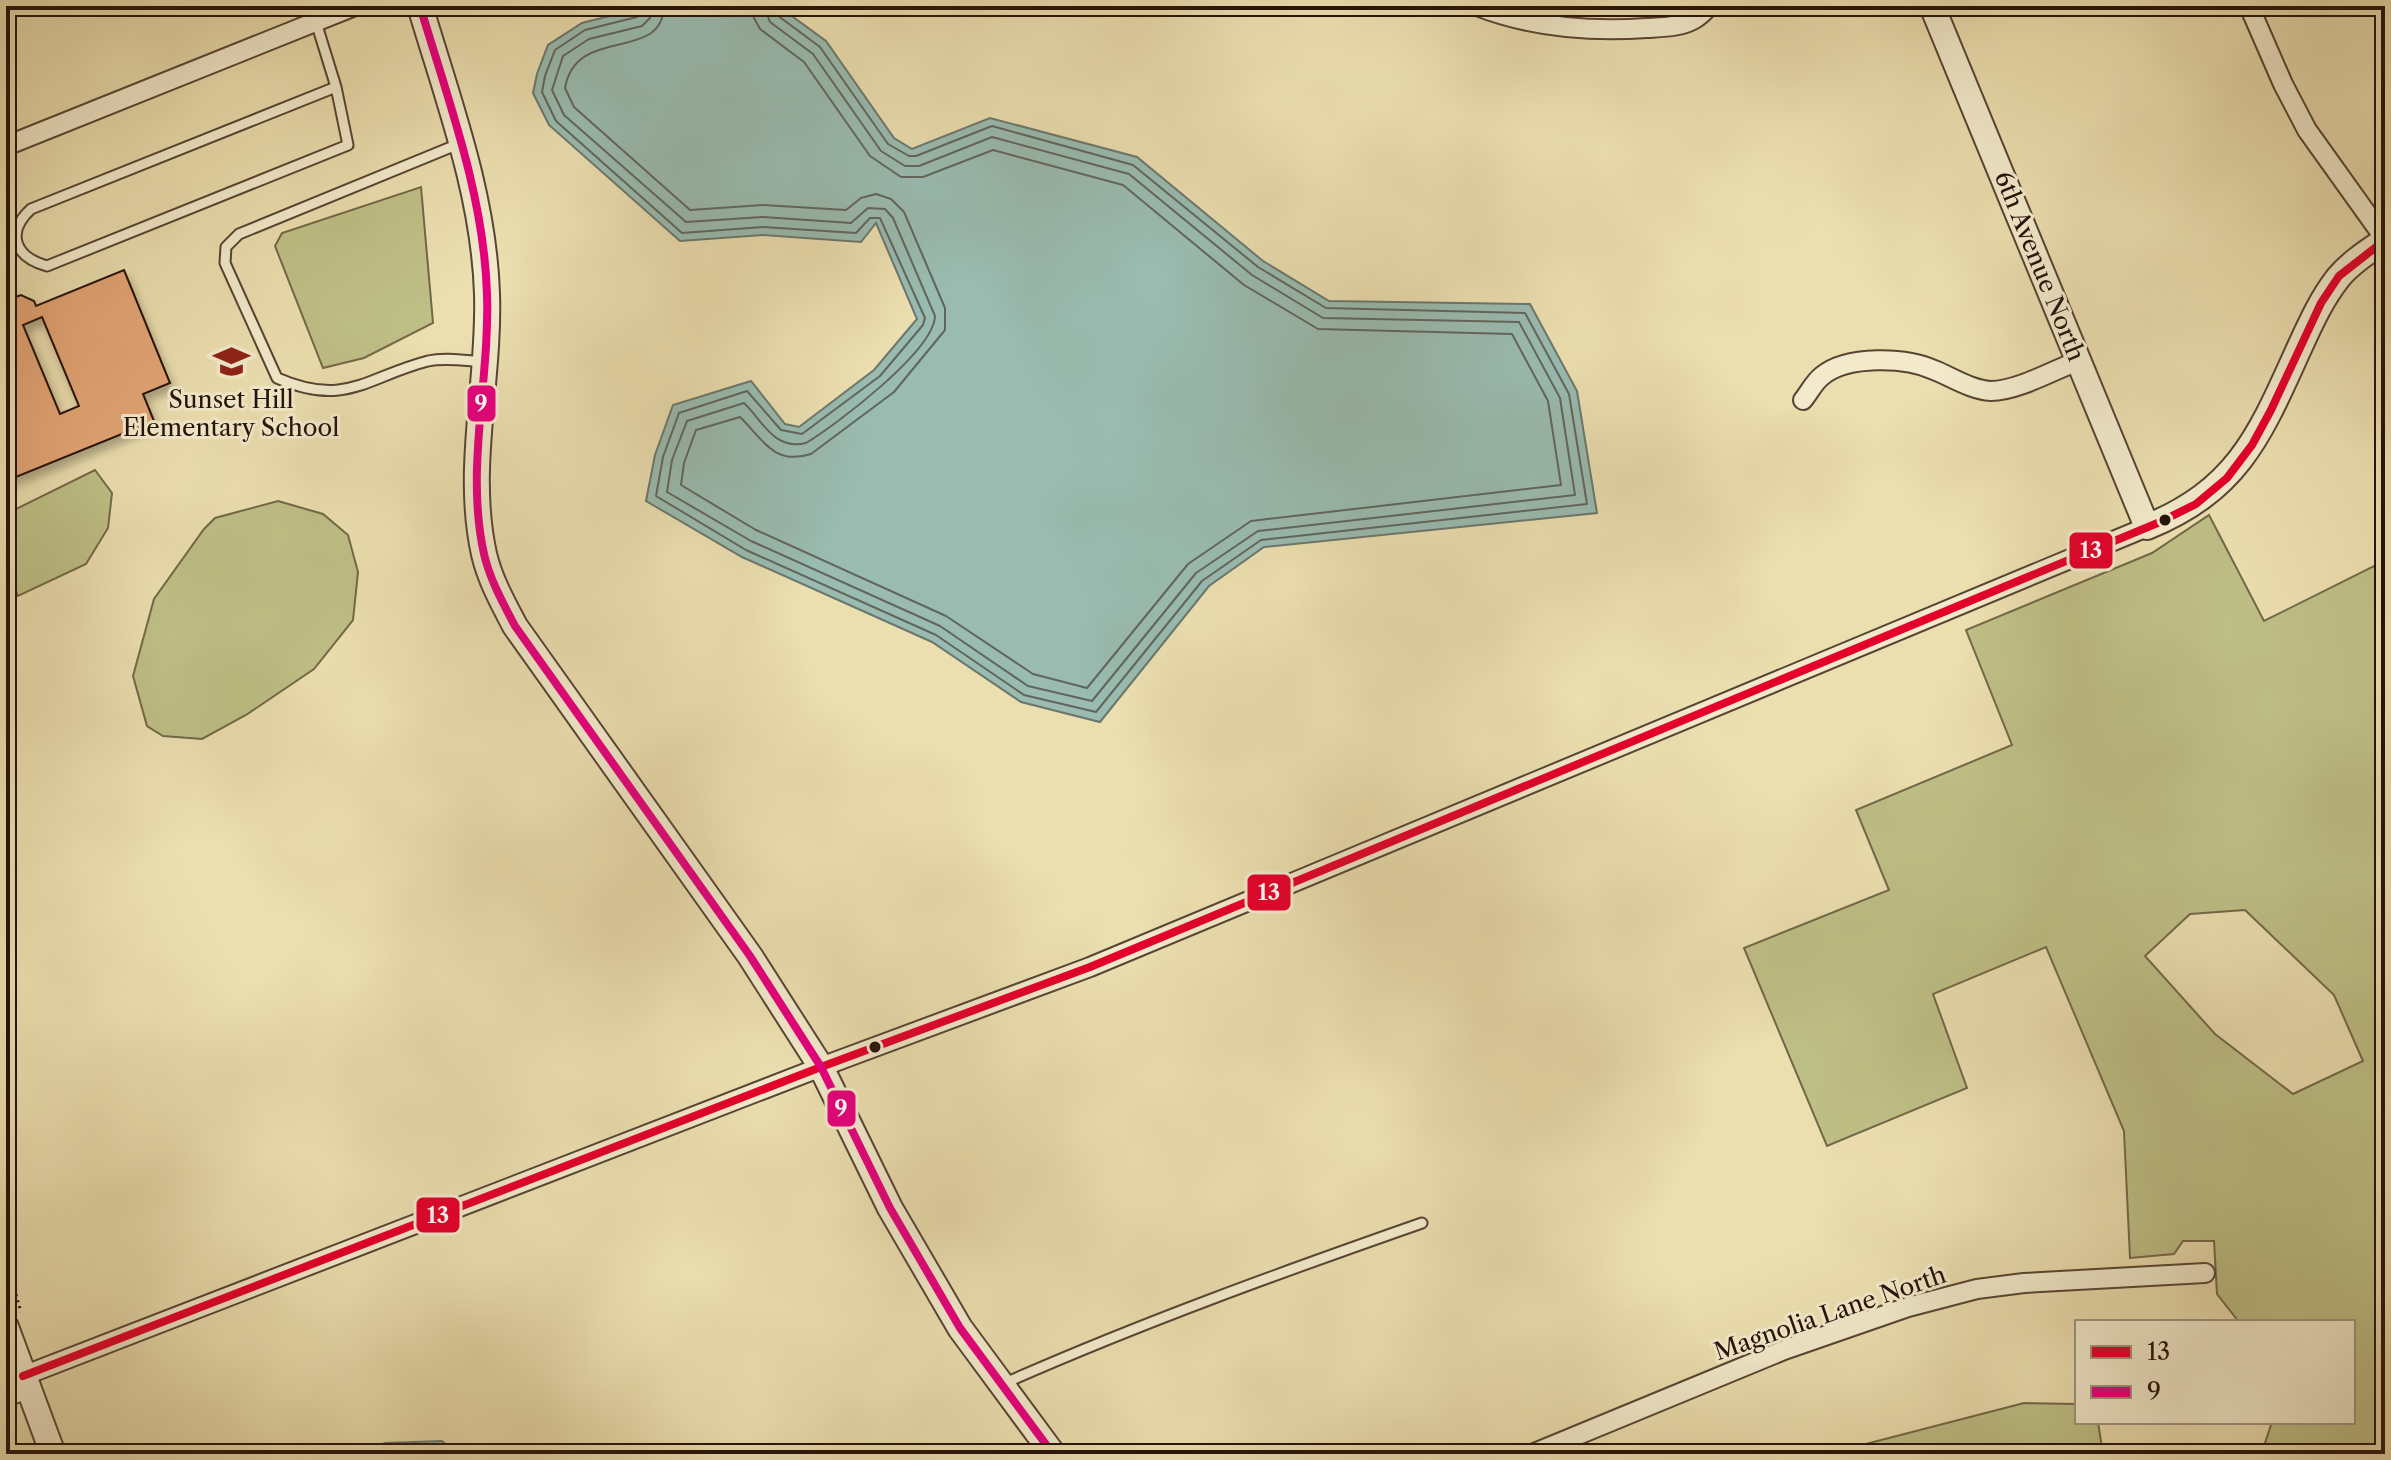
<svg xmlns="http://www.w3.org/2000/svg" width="2391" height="1460" font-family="'Libre Caslon Text',serif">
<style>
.green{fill:#bebf86;stroke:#726848;stroke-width:2;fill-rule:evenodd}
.water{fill:#99bbb0;stroke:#6b776e;stroke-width:2}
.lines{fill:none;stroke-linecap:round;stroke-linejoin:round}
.shore{stroke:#60665d;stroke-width:2}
.building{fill:#e2a475;stroke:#26120a;stroke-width:2;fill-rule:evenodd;filter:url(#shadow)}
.service-casing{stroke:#574533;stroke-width:13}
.minor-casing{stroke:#574533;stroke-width:22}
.tertiary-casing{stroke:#574533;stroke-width:28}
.path{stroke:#26120a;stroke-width:3;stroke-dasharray:2 4;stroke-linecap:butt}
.service{stroke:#f2eacb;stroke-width:9}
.minor{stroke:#f2eacb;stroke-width:18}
.tertiary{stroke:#f2eacb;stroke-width:24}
.bus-1-casing{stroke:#f2eacb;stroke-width:14}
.bus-2-casing{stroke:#f2eacb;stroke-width:14}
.bus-1{stroke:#e4002b;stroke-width:8}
.bus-2{stroke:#e5007d;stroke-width:8}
.bus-dot{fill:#26120a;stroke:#f2eacb;stroke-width:3}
.labels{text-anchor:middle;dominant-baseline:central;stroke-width:6;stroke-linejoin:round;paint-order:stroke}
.street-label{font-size:24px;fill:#26120a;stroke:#f2eacb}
.poi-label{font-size:24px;fill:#26120a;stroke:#f2eacb}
.line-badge{stroke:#f2eacb;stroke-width:3}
.badge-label{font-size:22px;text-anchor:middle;font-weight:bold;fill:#fff}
</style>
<defs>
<filter id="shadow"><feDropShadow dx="4" dy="7" stdDeviation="4" flood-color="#0004"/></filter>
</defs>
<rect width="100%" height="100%" fill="#ebdeaf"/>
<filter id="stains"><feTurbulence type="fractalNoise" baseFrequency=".0025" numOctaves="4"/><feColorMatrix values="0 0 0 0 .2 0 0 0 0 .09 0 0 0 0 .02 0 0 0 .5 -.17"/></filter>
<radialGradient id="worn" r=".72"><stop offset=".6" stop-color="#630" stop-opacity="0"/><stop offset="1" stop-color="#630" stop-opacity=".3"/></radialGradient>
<g class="green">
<path d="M421,187L433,323L364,358L323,368L275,246L282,233Z"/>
<path d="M95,470L112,493L108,528L86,564L18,596L6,568V514Z"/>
<path d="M278,501L323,514L348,535L358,572L353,620L314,669L246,715L202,739L163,736L147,726L133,676L154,599L204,529L215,518Z"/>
<path d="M2209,515L2264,621L2374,566L2385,587V1454H2216L2263,1449L2272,1422H2353V1322H2239L2217,1294L2214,1241H2183L2174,1254L2130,1258L2124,1131L2046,947L1933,994L1967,1088L1827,1146L1744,948L1889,890L1856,810L2012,745L1966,630L2152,553ZM2245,910L2334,995L2363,1061L2293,1094L2215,1034L2145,956L2190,914Z"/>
<path d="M2024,1403L2077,1404V1422H2098L2103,1454H1854V1447Z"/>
</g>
<g class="water">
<path d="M649,6H778L826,41L894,138L912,149L990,118L1137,157L1263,261L1329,301L1530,304L1577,391L1597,513L1264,547L1209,586L1100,722L1021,702L932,642L742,557L646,501L655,455L673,405L751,381L785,424L799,427L874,370L917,319L876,223L861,242L763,235L680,241L549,125L533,93L537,74L548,45L582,23Z"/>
<path d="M442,1441L452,1449L453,1454H366L367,1450L385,1443Z"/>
</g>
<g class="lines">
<g class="shore">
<path d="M642,6V12L637,17L585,30L555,50L545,76L542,92L556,121L682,233L763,227L856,233L870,218H880L925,318L923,325L880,376L802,434L781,430L747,391L679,413L663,457L656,496L746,550L936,635L1024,695L1096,712L1202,581L1261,540L1587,504L1569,394L1525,313L1326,308L1258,267L1133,165L992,126L916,156H909L888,144L820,47L777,15L774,6"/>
<path d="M652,6L650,18L642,26L589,39L563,56L552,90L564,115L686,222L763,217L851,223L868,208L885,209L893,218L935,316C934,351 836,425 806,443C774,451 763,421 744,403L687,421L672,460L667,492L751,541L940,626L1028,686L1092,701L1196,573L1258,531L1575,495L1560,398L1519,322L1323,318L1252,275L1129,174L992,137L919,166H905L881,151L813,54L770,22L764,6"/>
<path d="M664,6C662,64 576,24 565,88L574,107L690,210L763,205L846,210L861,198L876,194L891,199L904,212L945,308V330L894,392L811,454C773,466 762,438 740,417L696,430L684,463L681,485L756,530L946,616L1033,674L1087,688L1188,564L1251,521L1561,485L1548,401L1512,334L1318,329L1244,285L1123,185L993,150L923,177H901L870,156L804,62L760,29L754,18L752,6"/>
</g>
</g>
<path class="building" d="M124,270L170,383L143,394L154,421L6,481V281L13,298L21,295L34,301L36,306ZM42,317L79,406L60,414L23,325Z"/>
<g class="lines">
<defs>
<g id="service">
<path d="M316,22L336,87L348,145L47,266C15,257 5,233 31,209L336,87"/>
<path d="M461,143L239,234L226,247L225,263L277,378C346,408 366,377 428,361C446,357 467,361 485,362"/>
<path d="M1005,1383C1141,1323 1282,1272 1422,1223"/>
</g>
<g id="minor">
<path d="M1477,6C1531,27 1590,32 1647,28C1663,27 1683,27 1696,18C1701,15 1705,10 1710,6"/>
<path d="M2249,6L2283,84L2307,130L2385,239"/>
<path d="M6,146L355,6"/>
<path d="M1803,400C1809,393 1814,382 1822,376C1847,355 1906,357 1934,370C1952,377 1971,390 1991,391C2017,391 2054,370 2078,361"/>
<path d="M23,1376L821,1067L1090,967L2147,527"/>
<path d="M6,1397L27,1389"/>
<path d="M1532,1454L1784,1350L1908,1307L1977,1289L2024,1283L2205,1273"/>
</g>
<g id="tertiary">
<path d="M420,6C448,100 484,195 487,294C490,380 465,469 484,554C490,580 503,603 515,626L750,956L821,1067L890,1208L960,1328L1053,1454"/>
<path d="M1932,6L2147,527C2237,490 2259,437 2297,353C2309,327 2320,301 2338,278C2350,263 2369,251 2385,240"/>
<path d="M6,1327L53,1454"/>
</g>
</defs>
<use href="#service" class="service-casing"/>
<use href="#minor" class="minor-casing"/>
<use href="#tertiary" class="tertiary-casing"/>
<path class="path" d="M6,1260L21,1312"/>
<use href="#service" class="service"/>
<use href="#minor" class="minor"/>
<use href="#tertiary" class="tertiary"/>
<defs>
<path id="bus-1" d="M23,1376L821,1067L1090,967L2160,522L2196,504L2227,478L2252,445L2271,410L2321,303L2339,276L2385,240"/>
<path id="bus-2" d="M420,6C448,100 484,195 487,294C490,380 465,469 484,554C490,580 503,603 515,626L750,956L821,1067L890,1208L960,1328L1053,1454"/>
</defs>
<use href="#bus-1" class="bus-1-casing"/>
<use href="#bus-2" class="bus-2-casing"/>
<use href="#bus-1" class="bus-1"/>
<use href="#bus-2" class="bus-2"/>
</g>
<defs>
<symbol id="school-bare" viewBox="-9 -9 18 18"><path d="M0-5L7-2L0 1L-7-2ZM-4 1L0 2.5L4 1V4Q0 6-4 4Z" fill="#8f2418" stroke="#f2eacb" stroke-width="2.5" paint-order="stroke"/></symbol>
</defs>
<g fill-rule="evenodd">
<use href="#school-bare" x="206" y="336" width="51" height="51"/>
</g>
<g class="bus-dot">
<circle cx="2165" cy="520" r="7"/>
<circle cx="875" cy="1047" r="7"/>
</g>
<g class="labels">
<g class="street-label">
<text transform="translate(2040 266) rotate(68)">6th Avenue North</text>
<text transform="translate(1830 1313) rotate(-19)">Magnolia Lane North</text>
</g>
<g class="poi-label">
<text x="231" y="399">Sunset Hill<tspan x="231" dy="28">Elementary School</tspan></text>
</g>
</g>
<g class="line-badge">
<rect x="466" y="384" width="31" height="39" rx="8" fill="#e5007d"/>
<rect x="2068" y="531" width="46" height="39" rx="8" fill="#e4002b"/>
<rect x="1246" y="873" width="46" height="39" rx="8" fill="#e4002b"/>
<rect x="826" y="1089" width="31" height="39" rx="8" fill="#e5007d"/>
<rect x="415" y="1196" width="46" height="38" rx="8" fill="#e4002b"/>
</g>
<g class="badge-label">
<text x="481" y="411">9</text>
<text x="2091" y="558">13</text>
<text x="1269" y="900">13</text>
<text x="841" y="1116">9</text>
<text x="438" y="1223">13</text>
</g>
<rect width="2391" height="1460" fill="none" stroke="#ebdeaf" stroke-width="32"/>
<rect x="8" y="8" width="2375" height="1444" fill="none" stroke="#26120a" stroke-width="4"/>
<rect x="16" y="16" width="2359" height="1428" fill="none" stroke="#26120a" stroke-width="2"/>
<rect x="2075" y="1320" width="280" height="104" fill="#f2eacb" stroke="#a0947e" stroke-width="2"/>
<rect x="2091" y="1346" width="40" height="12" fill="#e4002b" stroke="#a0947e" stroke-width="2"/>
<text x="2147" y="1360" font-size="24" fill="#26120a">13</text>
<rect x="2091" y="1386" width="40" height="12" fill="#e5007d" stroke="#a0947e" stroke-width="2"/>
<text x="2147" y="1400" font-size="24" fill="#26120a">9</text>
<rect width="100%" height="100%" filter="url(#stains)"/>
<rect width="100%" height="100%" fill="url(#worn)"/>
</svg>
